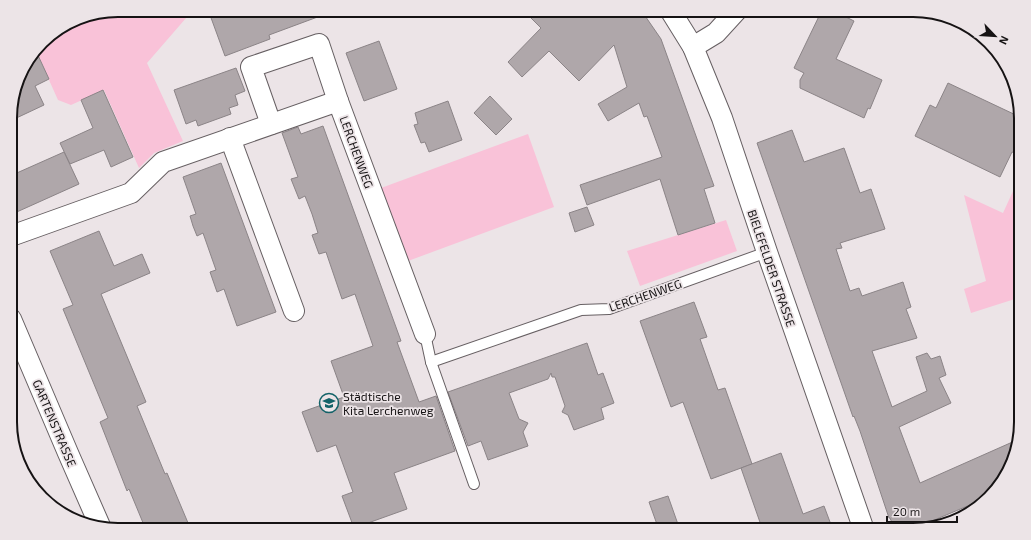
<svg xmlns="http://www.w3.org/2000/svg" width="1031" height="540" font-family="'Exo 2',sans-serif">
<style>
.green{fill:#f9c2d8}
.building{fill:#afa7aa;stroke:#8b8487}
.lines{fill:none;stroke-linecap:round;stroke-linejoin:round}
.service-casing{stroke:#665f62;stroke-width:12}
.minor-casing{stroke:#665f62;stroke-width:22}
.service{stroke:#fff;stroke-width:10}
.minor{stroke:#fff;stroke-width:20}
.labels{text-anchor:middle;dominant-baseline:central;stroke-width:3.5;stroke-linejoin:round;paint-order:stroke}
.street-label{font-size:12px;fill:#161314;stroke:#ece4e7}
.poi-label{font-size:12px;fill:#161314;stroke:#ece4e7;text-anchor:start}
.rim{fill:none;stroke:#161314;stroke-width:2}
</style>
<rect width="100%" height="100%" fill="#ece4e7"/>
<g class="green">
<path d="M118,10H193L147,63L183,141L154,153L139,168L104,90L71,105L58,100L36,51L47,37L77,18Z"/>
<path d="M528,134L554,207L408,261L381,188Z"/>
<path d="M1020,176L1021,297L971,313L964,289L986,281L964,195L1003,213Z"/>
<path d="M726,220L737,251L640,286L627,251Z"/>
</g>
<g class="building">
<path d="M224,10H331V12L269,35L270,39L225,56L210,15Z"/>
<path d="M523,10H641L661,39L714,186L704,189L715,223L678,235L660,179L587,205L580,185L662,157L647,116L644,117L639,103L608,121L598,104L627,87L614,45L579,81L549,51L522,77L508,62L541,28Z"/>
<path d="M822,10H832L854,21L836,59L882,80L870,109L868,108L864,118L800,88V80L804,73L794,68Z"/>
<path d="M379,41L397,89L364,101L346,53Z"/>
<path d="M36,51L49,79L35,86L44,105L10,121V111L21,70Z"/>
<path d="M236,68L245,91L235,95L238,105L229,108L231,114L198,126L196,120L186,124L174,90Z"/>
<path d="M948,83L1020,117V143L1015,153L1012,152L1000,177L915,136L930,105L936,108Z"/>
<path d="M103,90L133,157L111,167L104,150L70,164L60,143L93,128L81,100Z"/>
<path d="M490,96L512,119L496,135L474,113Z"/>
<path d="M448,101L462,140L429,152L425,142L421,143L414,125L418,124L415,113Z"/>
<path d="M323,126L401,341L397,342L419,402L436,396L455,451L394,473L407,509L354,528L342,496L353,492L336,445L317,452L302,412L344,397L331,361L373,346L355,294L342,299L326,252L319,254L312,235L318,233L312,214L305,196L299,199L291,179L298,177L282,133L298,127L301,134Z"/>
<path d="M792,130L804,162L844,148L860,193L871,189L885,229L840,243L842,248L836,249L850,291L859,288L862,296L903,282L911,307L906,309L917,338L872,351L892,407L927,391L916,357L927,353L931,359L940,356L946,375L939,378L951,403L899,427L920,483L1017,440L1010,470L984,499L932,521L908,530H895L890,518H889L860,431L854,416L853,417L757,143Z"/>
<path d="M64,152L79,184L10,215V176Z"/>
<path d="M221,163L276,312L237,326L224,289L217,292L210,272L216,270L203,233L197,236L193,226L190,216L196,214L183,177Z"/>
<path d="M587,207L594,225L575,232L569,213Z"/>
<path d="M99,231L114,266L142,254L150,273L101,294L146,402L137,406L165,474L167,473L191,530H146L129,489L127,491L100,422L108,418L63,309L73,305L50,251Z"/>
<path d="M694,302L707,337L700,339L718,390L725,388L752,464L711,479L683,402L671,407L640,321Z"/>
<path d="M587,343L598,375L603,373L614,403L601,408L604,419L574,430L568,415L562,412L565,406L555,377H552L551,373L548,379L509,393L519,419L528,423L523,432L528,446L488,460L481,441L468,446L448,392Z"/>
<path d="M781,453L803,514L824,506L833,530H765L764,527L769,525L762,528L741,468Z"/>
<path d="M668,496L680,530H659L649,502Z"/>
</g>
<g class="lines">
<defs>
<g id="service">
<path d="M425,334L431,362L474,484"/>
<path d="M431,362L581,310L609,309L767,252"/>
</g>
<g id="minor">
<path d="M670,10L693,47L722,118L767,252L864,530"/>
<path d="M693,47L716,33L737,10"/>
<path d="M271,124L251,67L319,44L338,101"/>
<path d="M230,138L294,311"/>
<path d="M11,236L131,193L163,162L338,101L425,334"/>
<path d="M11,319L68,453L100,526"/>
</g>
</defs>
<use href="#service" class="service-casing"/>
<use href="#minor" class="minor-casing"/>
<use href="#service" class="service"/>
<use href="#minor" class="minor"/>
</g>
<defs>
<symbol id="school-ring" viewBox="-11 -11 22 22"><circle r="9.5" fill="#ece4e7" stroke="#136268" stroke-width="1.5"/><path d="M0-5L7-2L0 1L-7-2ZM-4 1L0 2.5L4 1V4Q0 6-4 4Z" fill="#136268"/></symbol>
</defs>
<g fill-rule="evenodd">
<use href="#school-ring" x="318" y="392" width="22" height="22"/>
</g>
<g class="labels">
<g class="street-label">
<text transform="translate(357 152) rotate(70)">LERCHENWEG</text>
<text transform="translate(772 268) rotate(71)">BIELEFELDER STRASSE</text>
<text transform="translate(645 295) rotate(-19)">LERCHENWEG</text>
<text transform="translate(55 423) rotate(67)">GARTENSTRASSE</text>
</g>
<g class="poi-label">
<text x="343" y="396">Städtische<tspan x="343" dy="14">Kita Lerchenweg</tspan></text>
</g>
</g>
<path d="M0 0H1031V540H0ZM118 17H913A101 101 0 0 1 1014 118V422A101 101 0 0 1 913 523H118A101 101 0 0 1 17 422V118A101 101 0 0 1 118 17Z" fill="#ece4e7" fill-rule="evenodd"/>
<path class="rim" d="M118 17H913A101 101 0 0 1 1014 118V422A101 101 0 0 1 913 523H118A101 101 0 0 1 17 422V118A101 101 0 0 1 118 17Z"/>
<g transform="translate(995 36) rotate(115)" stroke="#ece4e7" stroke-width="3" paint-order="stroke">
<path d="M0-3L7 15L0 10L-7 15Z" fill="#161314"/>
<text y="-6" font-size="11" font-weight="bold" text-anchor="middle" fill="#161314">N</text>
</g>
<path d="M887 516v6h70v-6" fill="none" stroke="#161314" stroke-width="2"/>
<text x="893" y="516" font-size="12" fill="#161314" stroke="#ece4e7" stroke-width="3" paint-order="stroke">20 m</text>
</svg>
